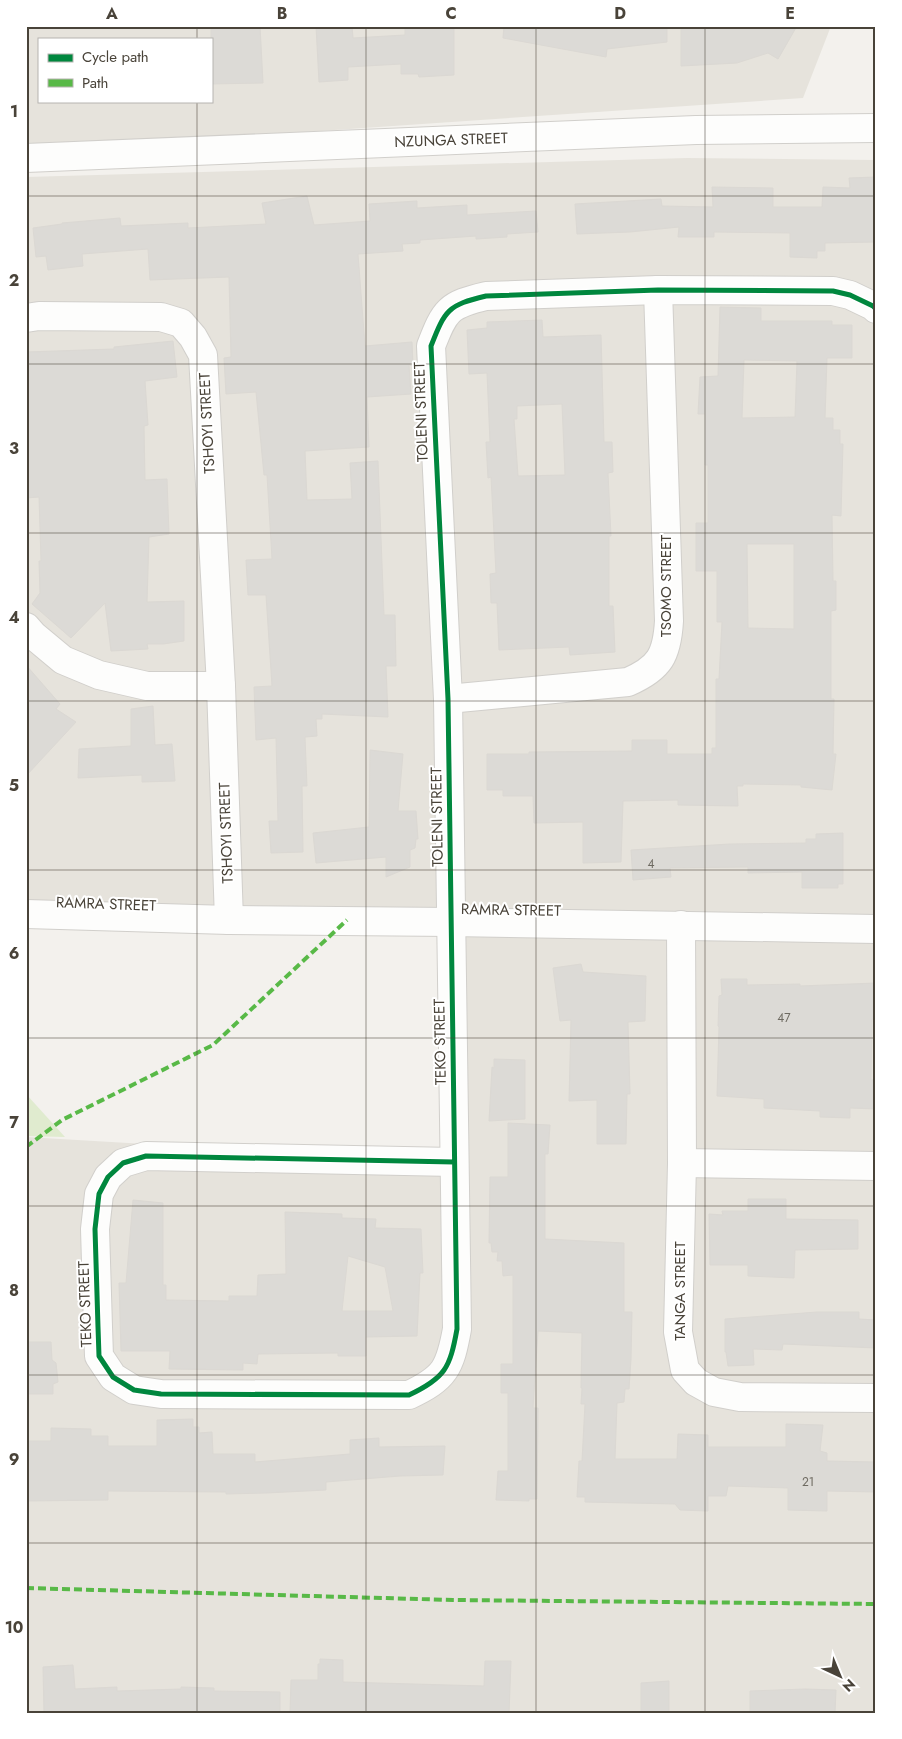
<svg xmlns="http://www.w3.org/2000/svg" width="902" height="1739" font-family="Jost,sans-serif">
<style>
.residential{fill:#e6e3dc;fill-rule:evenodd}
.green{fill:#e0ebcf}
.building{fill:#dcdad6;stroke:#dbd8d3;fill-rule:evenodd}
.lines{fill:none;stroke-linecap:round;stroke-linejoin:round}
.minor-casing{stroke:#d1cfcb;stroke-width:30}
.minor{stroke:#fdfdfc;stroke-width:28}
.quiet{stroke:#58b947;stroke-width:4;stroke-dasharray:8 4;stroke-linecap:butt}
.cycleway-casing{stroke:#fff;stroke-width:8}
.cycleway{stroke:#00873e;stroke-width:5}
.grid{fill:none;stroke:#494339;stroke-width:1;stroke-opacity:0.55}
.labels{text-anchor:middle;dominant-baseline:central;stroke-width:4;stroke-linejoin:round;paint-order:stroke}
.number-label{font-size:12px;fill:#6e6a61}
.street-label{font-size:15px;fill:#494339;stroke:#fff}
.neatline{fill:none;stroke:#494339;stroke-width:2}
.grid-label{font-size:16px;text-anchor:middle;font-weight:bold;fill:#494339}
</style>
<rect width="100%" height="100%" fill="#f3f1ed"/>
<g class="residential">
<path d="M26,26H831L803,98L26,151ZM39,39H211V101H39Z"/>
<path d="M687,158L876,160V1713H26V1137L453,1162L451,922L26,914V177Z"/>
</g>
<path class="green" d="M26,1094L65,1137L26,1136Z"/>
<g class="building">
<path d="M211,26H260L263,83L211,84Z"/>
<path d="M316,26H352L353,38L405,35V26H454V75L419,77L418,74H401V64L348,67V80L319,82Z"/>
<path d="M504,26H667V42L607,49L606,57L503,38Z"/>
<path d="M681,26H797L778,59L768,53L737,63L681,66Z"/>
<path d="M876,177V242L825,243V251H817V258L790,257V233L714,232V237H678L679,227L630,232L577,234L575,204L661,199L662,206L713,207L712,187L773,188V207H822L823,187L850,188L849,178Z"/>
<path d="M307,196L314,225L370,221L369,204L417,201V208L467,205V215L536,211L538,232L507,234V237L476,239V236L420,240V243L402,244L403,251L358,254L365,346L412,342L413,365H409L411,394L367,397L369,447L305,451L307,500L352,499L350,463L378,461L384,615H395L396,666H386L388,717L322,714V719H316L317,736L305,737L307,786H302L303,852L271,853L269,821H278L276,738L256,740L254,687L272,686L266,595H248L246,560L272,559L267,475H264L256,392L226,394L224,358L231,357L229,277L150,280L148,249L82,254L83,266L48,270L46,256L36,257L33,228L62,224V223L120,218L121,226L188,223V228L266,224L262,203Z"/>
<path d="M720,307L761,308V321H832V325H852V358H827L825,418H833V430H840V444H843L841,516L832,515L833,581H836V610L831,611V699H834L833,754H836L832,790L801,787V785L743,784V786H737L738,806L678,805V800L623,801L621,862L583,863V822L534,823L533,796H503V790H487V754H529V752L632,751V740H667V754H712V748H716V679H719L722,622H717V571H696V523H708V465H705V414H698L700,377L718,376ZM744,360L797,361L795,417L742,418ZM747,544H794V629L748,628Z"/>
<path d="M542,320L543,337L601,335L604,442H612L613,472L608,473L611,536H609V606H613L615,652L570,655L569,647L499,650L497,603H491L490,574L496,573L491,477L488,478L486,442H490L487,373L469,374L467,330L487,328V322ZM562,404L565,475L518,476L514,419H517V406Z"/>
<path d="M173,341L177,377L145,381L148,425L144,426L145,480L167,479L169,534L149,537L147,602L184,601V641L163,644H147L148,649L111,651L105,603L71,638L32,604L40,593L39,561H41L39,497L26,498V352L114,349V347Z"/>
<path d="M26,665L60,704L56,709L76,722L26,776Z"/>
<path d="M153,706L155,745L172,744L175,781L142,782V775L78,778L79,749L131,746V709Z"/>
<path d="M370,750L403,754L398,811H416L418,839H416L415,848L410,850V867L386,877V857L316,863L313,833L369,827Z"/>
<path d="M843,833V884H838V888H802V872L748,873V867L670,868L671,877L633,880L631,850L730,844L806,843V839H816V834Z"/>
<path d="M581,964L583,972L646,976L645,1021L628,1022L630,1094H627L626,1144H597V1100L569,1101L571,1020L560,1021L553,968Z"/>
<path d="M721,979H747V985L800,984V986L876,983V1019H872L871,1080H876V1109L850,1108V1118L820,1117V1111L764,1108V1099L717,1096L719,1027L718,1026L719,996L722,995Z"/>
<path d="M494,1059L525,1060V1119L489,1121L492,1067L494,1068Z"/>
<path d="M508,1123L550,1125L548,1154H545V1239L624,1243V1312H632L631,1359L629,1389H625L624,1402L617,1403L615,1459H677L678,1434L708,1435V1447H786V1424L823,1425L820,1451L827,1453V1461L876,1462V1492L827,1491V1511L788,1510V1488L728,1486L726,1496H708V1511L680,1510L675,1504L585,1502V1497H577L579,1461H582L585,1404H581L582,1388H581L582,1333L538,1331L533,1408H538L537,1499H529V1501L496,1500L498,1471H508V1393H501V1364H513V1275L503,1276L502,1261H497L498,1252H492L491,1243H489L490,1177H508Z"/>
<path d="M748,1199H786V1219L858,1220V1249L795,1250L794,1278L748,1276V1265H710L709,1214L723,1215L722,1211H748Z"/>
<path d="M133,1200L163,1203V1285H166V1300L229,1301V1296H257L258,1275L286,1274L285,1212L342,1214V1218L376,1219L375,1228L421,1229L423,1273H420L417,1336L366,1337V1356H338V1353L258,1354L257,1364L243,1363V1370L169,1369L170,1351H121L119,1283H126ZM348,1256L385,1267L393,1311H342Z"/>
<path d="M817,1312H859V1319L876,1320V1348L783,1344L782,1350L753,1349L754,1365L728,1366L726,1352H725V1319Z"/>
<path d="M26,1342H51L52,1360L56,1363L58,1382L53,1384V1394H26Z"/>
<path d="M193,1419V1427H199V1433L212,1432L213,1454H255V1462L350,1454V1440L379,1438V1447L445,1446L443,1475L400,1476L326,1482V1490L266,1493L226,1494V1492L108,1491V1500L26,1501V1441H51V1428L91,1429V1436H108V1446H157V1420Z"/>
<path d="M320,1659L343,1660V1682L484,1686L485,1661H511L509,1713H290L291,1680H318V1664H320Z"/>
<path d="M73,1665L75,1689L117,1687V1691L181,1689V1687L214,1688V1691L280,1692V1713H44L43,1667Z"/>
<path d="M669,1681V1713H641V1683Z"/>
<path d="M805,1689L836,1690L835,1713H750V1691Z"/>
</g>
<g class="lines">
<defs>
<g id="minor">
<path d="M26,158L696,130L876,128"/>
<path d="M26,318L39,316L161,317L181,323L193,337L203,355L221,686L229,920"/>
<path d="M26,627L33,635L63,660L99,675L147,686H221"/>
<path d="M448,699L628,682C660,668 667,655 669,621L658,290"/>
<path d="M26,914L229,920L451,922L876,929"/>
<path d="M681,925L682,1163L678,1332L685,1370L696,1382L714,1392L740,1397L876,1398"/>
<path d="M454,1162L146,1156L123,1163L108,1177L99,1194L95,1229L98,1327L99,1356L113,1377L134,1390L161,1394L409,1395C445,1378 450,1368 457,1329L448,699L431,346C445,310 448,305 486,296L658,290L833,291L850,295L873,306L876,309"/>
<path d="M682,1163L876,1166"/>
</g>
</defs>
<use href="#minor" class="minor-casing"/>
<use href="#minor" class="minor"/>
<g class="quiet">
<path d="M26,1147L62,1120L213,1045L347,920"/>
<path d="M26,1588L453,1600L876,1604"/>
</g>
<defs>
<path id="cycleway" d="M454,1162L146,1156L123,1163L108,1177L99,1194L95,1229L98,1327L99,1356L113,1377L134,1390L161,1394L409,1395C445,1378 450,1368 457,1329L448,699L431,346C445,310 448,305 486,296L658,290L833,291L850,295L873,306L876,309"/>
</defs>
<use href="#cycleway" class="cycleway-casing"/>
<use href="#cycleway" class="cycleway"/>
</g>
<path class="grid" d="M197,26V39M366,26V1713M536,26V1713M705,26V1713M197,101V1713M26,196H876M26,364H876M26,533H876M26,701H876M26,870H876M26,1038H876M26,1206H876M26,1375H876M26,1543H876"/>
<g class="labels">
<g class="number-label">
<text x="651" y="864">4</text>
<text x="784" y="1018">47</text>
<text x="808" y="1482">21</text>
</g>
<g class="street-label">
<text transform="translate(451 140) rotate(-2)">NZUNGA STREET</text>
<text transform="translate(421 412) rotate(-92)">TOLENI STREET</text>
<text transform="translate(207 423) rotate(-93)">TSHOYI STREET</text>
<text transform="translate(666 586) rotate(-90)">TSOMO STREET</text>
<text transform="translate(437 817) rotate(-91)">TOLENI STREET</text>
<text transform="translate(226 833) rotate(-92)">TSHOYI STREET</text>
<text transform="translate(106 904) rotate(2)">RAMRA STREET</text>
<text transform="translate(511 910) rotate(1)">RAMRA STREET</text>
<text transform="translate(440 1042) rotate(-91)">TEKO STREET</text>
<text transform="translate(680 1291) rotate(-90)">TANGA STREET</text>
<text transform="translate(85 1304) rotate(-92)">TEKO STREET</text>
</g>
</g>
<rect width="902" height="1739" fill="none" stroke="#ffffff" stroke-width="55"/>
<rect x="38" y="38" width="175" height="65" fill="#ffffff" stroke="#b6b4b0"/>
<rect x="48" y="54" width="25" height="8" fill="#00873e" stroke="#b6b4b0"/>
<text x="82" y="62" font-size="15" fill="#494339">Cycle path</text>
<rect x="48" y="79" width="25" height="8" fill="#58b947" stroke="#b6b4b0"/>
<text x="82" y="88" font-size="15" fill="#494339">Path</text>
<g transform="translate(840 1676) rotate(136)" stroke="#ffffff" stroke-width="4" paint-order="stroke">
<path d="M0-4L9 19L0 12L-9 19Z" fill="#494339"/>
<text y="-8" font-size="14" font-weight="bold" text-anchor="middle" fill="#494339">N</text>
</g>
<rect x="28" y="28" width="846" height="1684" class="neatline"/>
<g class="grid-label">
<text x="112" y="19">A</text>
<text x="282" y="19">B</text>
<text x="451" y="19">C</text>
<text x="620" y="19">D</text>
<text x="790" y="19">E</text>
<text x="14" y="117">1</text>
<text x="14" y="286">2</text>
<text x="14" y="454">3</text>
<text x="14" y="623">4</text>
<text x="14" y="791">5</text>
<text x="14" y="959">6</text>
<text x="14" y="1128">7</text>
<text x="14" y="1296">8</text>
<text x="14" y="1465">9</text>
<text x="14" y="1633">10</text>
</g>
</svg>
